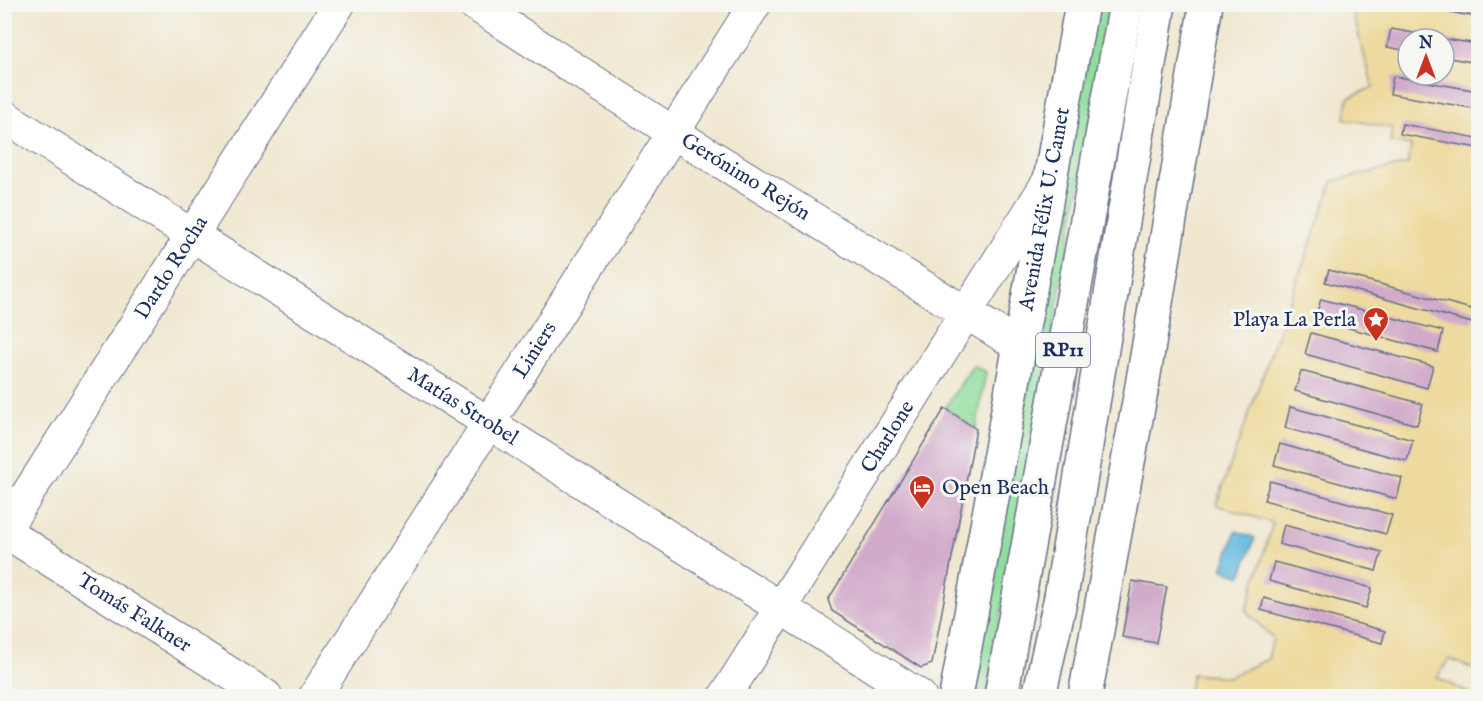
<svg xmlns="http://www.w3.org/2000/svg" width="1483" height="701" font-family="'IM FELL English',serif">
<style>
.green{fill:#8fde9d;stroke:#55867e;stroke-width:1.5}
.sand{fill:#eeda9e;stroke:#84847e;stroke-width:1.5;fill-rule:evenodd}
.water{fill:#62b9df;stroke:#3e749e;stroke-width:1.5}
.building{fill:#d2abca}
.lines{fill:none;stroke-linecap:round;stroke-linejoin:round}
.minor-casing{stroke:#666f86;stroke-width:34}
.major-casing{stroke:#666f86;stroke-width:36}
.minor{stroke:#fff;stroke-width:32}
.major{stroke:#fff;stroke-width:33}
.labels{text-anchor:middle;dominant-baseline:central;stroke-width:6;stroke-linejoin:round;paint-order:stroke}
.shield{fill:#f6f6f2;stroke:#5d6b8a;stroke-width:1.5}
.shield-label{font-size:20px;font-weight:bold;fill:#1b2f5e}
.street-label{font-size:21px;fill:#1b2f5e;stroke:#f6f6f2}
.poi-label{font-size:21px;fill:#1b2f5e;stroke:#f6f6f2;text-anchor:end}
</style>
<rect width="100%" height="100%" fill="#f6f6f2"/>
<filter id="ink" filterUnits="userSpaceOnUse"><feTurbulence type="fractalNoise" baseFrequency=".0167" numOctaves="2"/><feDisplacementMap in="SourceGraphic" scale="12" xChannelSelector="R" yChannelSelector="G"/><feConvolveMatrix kernelMatrix="1 2 1 2 8 2 1 2 1" color-interpolation-filters="sRGB"/></filter>
<filter id="wash" filterUnits="userSpaceOnUse"><feTurbulence type="fractalNoise" baseFrequency=".008" numOctaves="4" result="noise"/><feDisplacementMap in="SourceGraphic" scale="24" xChannelSelector="R" yChannelSelector="G"/><feGaussianBlur stdDeviation="1.35" result="paint"/><feColorMatrix in="noise" values="0 0 0 0 0 0 0 0 0 0 0 0 0 0 0 0 0 1.4 0 .05"/><feComposite in="paint" operator="in"/></filter>
<g filter="url(#wash)">
<rect width="100%" height="100%" fill="#f0e7cf"/>
<g class="green">
<path d="M1095,5H1112L986,696L971,694Z"/>
<path d="M973,365L986,372L976,429L945,408Z"/>
</g>
<path class="sand" d="M1353,5H1478V671L1449,659L1437,677L1473,696H1188L1192,674L1228,677L1268,659L1273,638L1246,611L1273,523L1216,505L1333,181L1408,164L1411,146L1390,142L1392,128L1345,119L1348,98L1373,87L1353,14ZM1408,39H1444V75H1408Z"/>
<path class="water" d="M1236,531L1255,538L1241,576L1222,569Z"/>
<g id="blocks">
<g class="building">
<path d="M1414,4H1478V17L1414,6Z"/>
<path d="M1391,29L1442,38V39H1408V51L1387,47Z"/>
<path d="M1444,39L1478,44V63L1444,57Z"/>
<path d="M1393,76L1478,91V109L1390,94Z"/>
<path d="M1402,124L1478,138V148L1400,134Z"/>
<path d="M1329,270L1475,310L1472,323L1325,282Z"/>
<path d="M1321,299L1443,331L1438,352L1315,319Z"/>
<path d="M1311,333L1433,366L1427,388L1305,354Z"/>
<path d="M1301,371L1423,404L1417,425L1295,391Z"/>
<path d="M1290,407L1413,440L1407,461L1285,428Z"/>
<path d="M945,408L976,429L932,664L921,668L832,611L828,600Z"/>
<path d="M1280,444L1402,478L1397,499L1274,465Z"/>
<path d="M1270,481L1392,515L1386,534L1264,500Z"/>
<path d="M1284,525L1382,552L1376,571L1279,544Z"/>
<path d="M1274,562L1372,588L1366,608L1269,581Z"/>
<path d="M1132,581L1167,587L1156,643L1122,637Z"/>
<path d="M1264,598L1385,631L1382,643L1261,610Z"/>
</g>
</g>
</g>
<g filter="url(#ink)">
<use href="#blocks" fill-opacity="0" stroke="#666f86" stroke-width="1.5"/>
<g class="lines">
<defs>
<g id="minor">
<path id="s1" d="M474,4L674,133L1020,346"/>
<path id="s2" d="M4,116L920,696"/>
<path id="s3" d="M4,531L339,4"/>
<path id="s4" d="M4,531L266,696"/>
<path id="s5" d="M315,696L755,4"/>
<path id="s6" d="M725,696L1048,182"/>
</g>
<g id="major">
<path id="s7" d="M956,696L1082,4"/>
<path d="M1001,696L1126,4"/>
<path d="M1039,696L1061,597L1159,4"/>
<path d="M1085,696L1142,386L1206,4"/>
</g>
</defs>
<use href="#minor" class="minor-casing"/>
<use href="#major" class="major-casing"/>
<use href="#minor" class="minor"/>
<use href="#major" class="major"/>
</g>
</g>
<defs>
<symbol id="sight-pin" viewBox="-11 -11 22 30"><path d="M0 17L-7.5 6A9.5 9.5 0 1 1 7.5 6Z" fill="#c8321e" stroke="#f6f6f2"/><path d="M0-6L1.8-2.2L6-1.7L2.9 1.2L3.7 5.4L0 3.3L-3.7 5.4L-2.9 1.2L-6-1.7L-1.8-2.2Z" fill="#fff"/></symbol>
<symbol id="hotel-pin" viewBox="-11 -11 22 30"><path d="M0 17L-7.5 6A9.5 9.5 0 1 1 7.5 6Z" fill="#c8321e" stroke="#f6f6f2"/><path d="M-6-4.5h1.5V1H6V5H4.5V3h-9V5H-6ZM-4 0a1.8 1.8 0 1 1 3.6 0ZM.5 0V-2.5h3Q6-2.5 6 0Z" fill="#fff"/></symbol>
</defs>
<g fill-rule="evenodd">
<use href="#sight-pin" x="1361" y="305" width="30" height="40"/>
<use href="#hotel-pin" x="907" y="473" width="30" height="40"/>
</g>
<g class="labels">
<rect class="shield" x="1036" y="333" width="54" height="34" rx="4.5"/>
<g class="shield-label">
<text x="1063" y="350">RP11</text>
</g>
<g class="street-label">
<text stroke="none"><textPath href="#s1" startOffset="322">Gerónimo Rejón</textPath></text>
<text stroke="none"><textPath href="#s7" startOffset="495">Avenida Félix U. Camet</textPath></text>
<text stroke="none"><textPath href="#s3" startOffset="312">Dardo Rocha</textPath></text>
<text stroke="none"><textPath href="#s5" startOffset="410">Liniers</textPath></text>
<text stroke="none"><textPath href="#s2" startOffset="543">Matías Strobel</textPath></text>
<text stroke="none"><textPath href="#s6" startOffset="306">Charlone</textPath></text>
<text stroke="none"><textPath href="#s4" startOffset="154">Tomás Falkner</textPath></text>
</g>
<g class="poi-label">
<text x="1356" y="320">Playa La Perla</text>
<text x="942" y="488" text-anchor="start">Open Beach</text>
</g>
</g>
<rect width="1483" height="701" fill="none" stroke="#f6f6f2" stroke-width="24"/>
<g transform="translate(1426 57)"><circle r="28" fill="#f6f6f2" stroke="#9ea6b7" stroke-width="1.5"/>
<path d="M0-4.5L10 22L0 15L-10 22Z" fill="#c8321e"/>
<text y="-9" font-size="16" font-weight="bold" text-anchor="middle" fill="#1b2f5e">N</text>
</g>
</svg>
